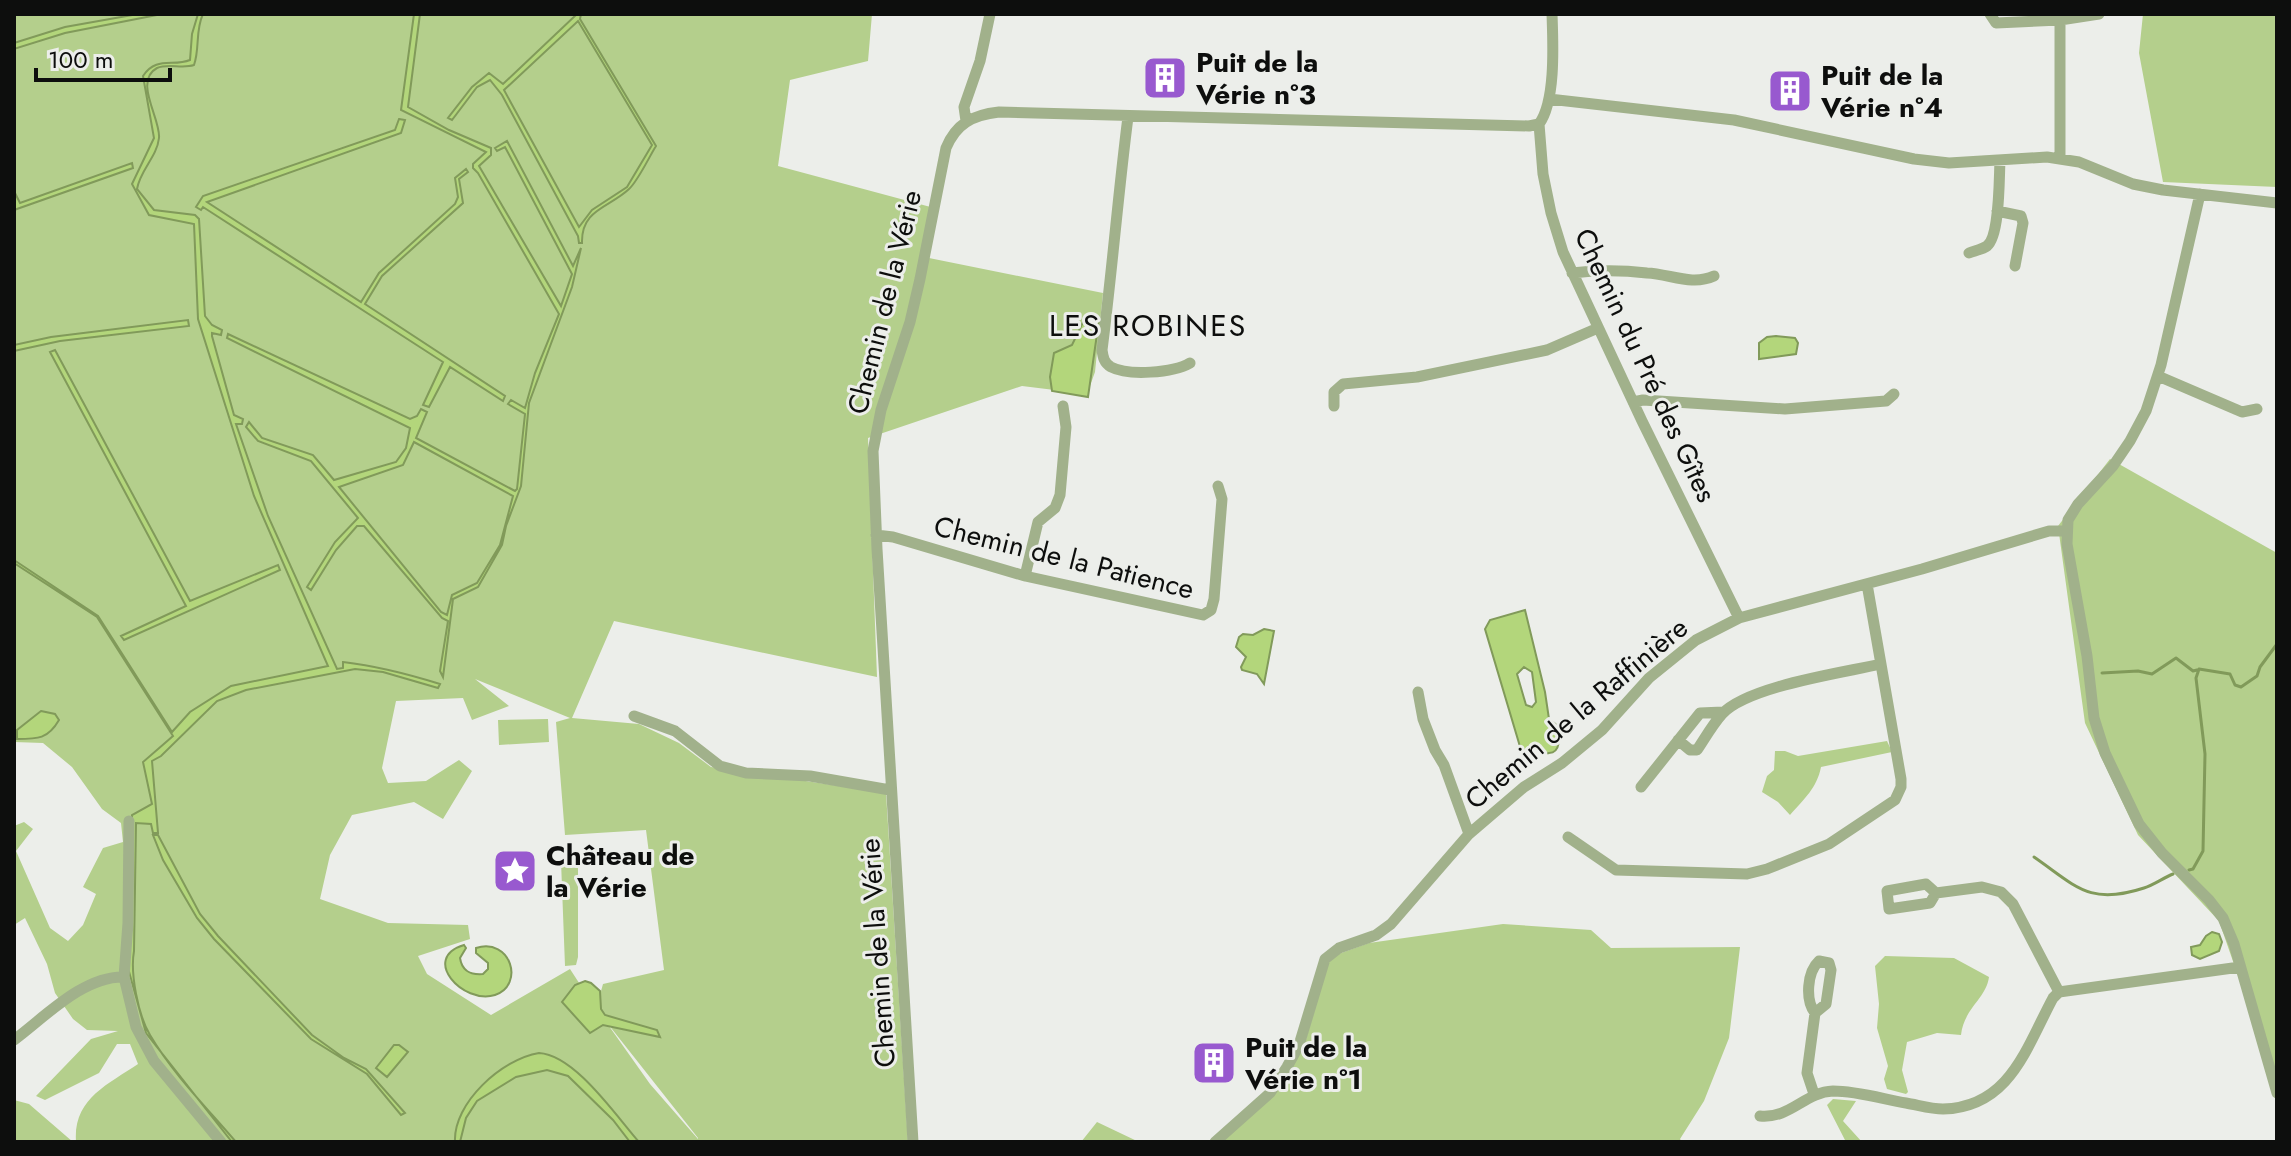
<svg xmlns="http://www.w3.org/2000/svg" width="2291" height="1156" font-family="Jost,sans-serif">
<style>
.green{fill:#b4cf8c;fill-rule:evenodd}
.water{fill:#b3d67b;stroke:#819a5a;stroke-width:2;fill-rule:evenodd}
.lines{fill:none;stroke-linecap:round;stroke-linejoin:round}
.stream{stroke:#819a5a;stroke-width:3}
.minor{stroke:#a1b18b;stroke-width:11}
.labels{text-anchor:middle;stroke-width:6;stroke-linejoin:round;paint-order:stroke}
.poi-label{font-size:28px;font-weight:bold;fill:#0d0e0d;stroke:#eceeea;text-anchor:start}
.street-label{font-size:28px;fill:#0d0e0d;stroke:#eceeea}
.neighbourhood-label{font-size:30px;letter-spacing:2px;fill:#0d0e0d;stroke:#eceeea}
</style>
<rect width="100%" height="100%" fill="#eceeea"/>
<path class="green" d="M14,14H872L868,61L790,80L778,166L938,209L929,258L1103,293L1095,372L1087,394L1022,386L868,438L877,677L614,621L572,718L639,724L679,743L711,767L886,793L908,1142H76C73,1099 107,1085 138,1064L130,1044H117L99,1073L45,1100L36,1096L91,1039L118,1031L87,1030L73,1019L55,993L47,964L25,918L14,925V826L24,822L33,829L16,851L50,928L68,941L83,925L96,894L83,887L103,848L123,842L121,823L102,809L72,767L43,743L14,742ZM475,679L570,718L556,722L565,835L646,830L664,970L603,984L596,1009L570,969L491,1015L427,974L418,956L470,939L468,925L388,923L320,899L330,855L352,815L414,802L443,819L472,771L459,760L426,781L388,783L382,768L396,701L463,698L472,720L509,706ZM604,1019L698,1138V1139L650,1084Z
M2143,14H2277V187L2163,182L2139,53Z
M2110,459L2277,553V1088L2219,921L2138,835L2085,723L2058,526Z
M548,719L549,742L499,745L498,720Z
M1887,741L1892,752L1821,767C1817,788 1804,799 1790,815L1778,802L1762,792L1767,776L1774,770L1775,751H1785L1798,756Z
M561,861L578,862V957L576,965L565,966Z
M1503,924L1591,930L1611,948L1740,947L1729,1038L1704,1101L1680,1139L1682,1142H1368V1140L1366,1142H1219L1270,1096L1306,1039L1330,957L1369,943Z
M1885,956L1954,958L1989,977C1986,999 1964,1008 1961,1035L1937,1033L1907,1042L1902,1070L1908,1092L1906,1094L1887,1089L1884,1079L1888,1066L1877,1028L1879,1004L1875,966Z
M1833,1099L1856,1101L1843,1121L1862,1142H1846L1827,1105Z
M14,1100L29,1104L73,1142H14Z
M1097,1122L1139,1142H1081Z"/>
<path class="water" d="M138,14H162L65,33L14,49V43L65,27Z
M198,14H203C195,31 200,48 194,65C182,69 168,63 157,68C133,81 161,119 159,138C157,157 140,170 137,189L154,210L195,215L199,219L205,316L212,325L222,330L221,335L212,333V336L234,415L243,419L242,424H236L268,516L337,669L343,668V662C377,666 408,674 440,684L438,688L383,672L355,669L246,690L217,701L161,756L152,761L158,833H153L151,824L136,823L134,951C130,973 138,1015 150,1035C173,1074 207,1108 236,1142H232L146,1033L128,968L132,815L152,804L143,762L173,736L97,617L14,563V560L98,616L172,732L190,712L231,686L328,666L254,496L198,319L194,224L149,215L132,184L154,138L143,76C156,56 173,67 190,60L192,34Z
M414,14H420L408,107L449,130L491,148V155L479,166L561,306L572,274L505,147L497,151L495,148L507,141L573,266L581,248L572,287L529,403L521,486L506,526L502,545L478,587L453,599L443,677L440,671L448,621L442,618L364,526H357L336,550L311,590L307,587L335,542L358,518L311,461L258,441L246,427L249,422L262,438L313,455L334,480L396,462L406,448L410,428L227,338L228,334L410,419L417,416L421,409L427,412L416,438L515,491L517,489L525,414L508,404L511,400L525,408L535,373L559,314L478,173L473,168V164L486,152L401,110ZM414,442L513,496L500,545L477,583L452,595L447,615L441,612L339,487L403,465Z
M577,14H581L580,19L656,146C649,157 638,181 629,189C609,208 581,209 582,243H579L578,236L502,95L490,80L477,87L452,120L448,118L472,87L489,73L503,84ZM578,21L652,145L627,187L592,210L579,227L504,90Z
M399,119L405,120L401,133L207,202L361,302L379,273L455,204L458,197L455,178L466,169L468,172L459,179L463,203L382,276L365,304L505,396L503,401L450,367L429,407L423,405L443,362L203,207L201,210L196,207L203,196L395,130Z
M132,163L133,168L14,210V191L20,203Z
M1085,318L1099,320L1088,397L1052,391L1050,377L1054,353L1072,345Z
M188,320L189,326L60,341L14,351V345L51,337Z
M1776,336L1795,338L1798,343L1796,354L1759,359V343L1767,337Z
M55,350L190,601L278,565L280,570L124,640L121,636L186,606L50,352Z
M1525,610L1545,692L1549,719L1558,726C1559,734 1562,753 1549,753C1545,754 1541,751 1537,751L1533,757L1524,760L1485,629L1490,620ZM1524,667L1532,672L1536,702L1532,707L1526,705L1517,674Z
M1264,629L1274,631L1264,684L1257,674L1242,670L1241,667L1246,657L1236,647L1239,637L1243,634L1253,635Z
M41,711L55,714L59,720C48,739 38,739 17,739V730Z
M153,835H158L200,914L218,936L312,1035L344,1058L366,1069L405,1113L401,1115L367,1074L311,1039L214,939L197,918L163,860Z
M2212,932L2219,934L2222,942L2219,951L2200,959L2192,955L2191,947L2200,945L2206,936Z
M464,945L466,948L460,958C462,971 470,975 483,974L488,969V963L476,953V948C511,937 525,985 495,995C463,1005 420,958 464,945Z
M585,981L591,983L600,991L601,1009L605,1015L657,1030L660,1037L603,1025L590,1033L562,1002L575,985Z
M394,1045H399L408,1052L387,1077L376,1068Z
M539,1053C575,1055 616,1116 639,1142H630L613,1120L568,1076L547,1070L516,1077L477,1101L466,1118L460,1142H455C453,1103 502,1059 539,1053Z"/>
<g class="lines">
<path class="stream" d="M2102,673L2138,671L2152,674L2176,658L2193,671L2197,670
M2034,857C2076,886 2089,906 2144,888C2154,885 2163,878 2173,874
M2189,870L2193,869L2203,851L2205,754L2196,678L2199,669L2230,674L2235,685L2241,687L2257,676L2260,667L2277,644"/>
<path class="minor" d="M1990,14L1996,23L2060,20L2099,14
M2060,20V159
M1549,99L1734,120L1914,159L1949,163L2047,157L2079,162L2133,184L2163,190L2277,203
M1128,117C1118,195 1112,272 1102,350C1103,357 1104,363 1111,367C1128,376 1173,373 1190,363
M966,121L964,107L980,61L990,14
M1539,124L1543,174L1551,213L1563,252L1642,421L1739,618
M2200,194L2161,365L2146,411L2130,441L2113,466L2078,504L2068,520L2067,544L2087,656L2094,718L2105,753L2139,824L2162,853L2209,900L2223,918L2234,944L2277,1093
M1997,211L2021,216L2023,223L2015,266
M1969,253C1974,251 1983,249 1987,246C2000,236 1999,177 2000,161
M1572,273C1597,270 1621,270 1647,273C1670,274 1692,286 1714,276
M2158,376L2242,412L2257,409
M1633,402L1643,400L1785,409L1886,401L1894,394
M1334,406V392L1343,384L1417,377L1547,350L1598,328
M876,535L893,537L1025,576L1203,615L1211,610L1214,599L1222,499L1218,486
M1025,576L1038,522L1055,508L1060,495L1066,427L1063,406
M1418,692L1423,719L1435,750L1444,765L1469,834
M634,716L675,731L720,766L746,773L810,776L890,790
M1678,740L1690,750H1697C1705,738 1713,724 1722,714C1748,686 1842,673 1881,664
M1641,787L1700,713L1723,712
M129,821L128,923L124,977L136,1027L154,1061L221,1142
M1568,837L1616,870L1747,874L1767,869L1829,844L1895,800L1901,787V779L1867,584
M1936,893L1930,903L1889,909L1887,891L1926,884L1936,893L1982,887L2001,892L2013,904L2059,992
M14,1040C45,1017 83,976 124,977
M1814,1094L1807,1073L1815,1013L1826,1004L1831,970L1829,963L1819,961C1807,972 1805,1000 1815,1013
M1760,1116C1790,1119 1805,1092 1833,1091C1857,1091 1883,1099 1906,1103C1918,1105 1931,1109 1943,1109C2010,1107 2026,1048 2053,998L2059,992L2240,967
M913,1142L877,549L873,451L881,410L910,322L920,279L946,148C956,124 972,115 999,112L1529,126L1539,124C1556,101 1553,43 1552,14
M1215,1142L1270,1093L1287,1067L1299,1045L1325,959L1339,948L1376,935L1391,924L1469,834L1524,787L1562,763L1602,730L1649,678L1696,640L1739,618L1922,569L2049,531H2067"/>
</g>
<defs>
<g id="building-square" transform="scale(2.3)"><rect x="-9" y="-9" width="18" height="18" rx="4" fill="#9859cf" stroke="#eceeea"/><path d="M-4-6H4V6H1V3H-1V6H-4ZM-2.5-4.3h1.7v1.8h-1.7ZM.8-4.3h1.7v1.8H.8ZM-2.5-1h1.7V.8h-1.7ZM.8-1h1.7V.8H.8Z" fill="#fff"/></g>
<g id="sight-square" transform="scale(2.3)"><rect x="-9" y="-9" width="18" height="18" rx="4" fill="#9859cf" stroke="#eceeea"/><path d="M0-6L1.8-2.2L6-1.7L2.9 1.2L3.7 5.4L0 3.3L-3.7 5.4L-2.9 1.2L-6-1.7L-1.8-2.2Z" fill="#fff"/></g>
</defs>
<g fill-rule="evenodd">
<use href="#building-square" x="1165" y="78"/>
<use href="#building-square" x="1790" y="91"/>
<use href="#sight-square" x="515" y="871"/>
<use href="#building-square" x="1214" y="1063"/>
</g>
<g class="labels">
<g class="poi-label">
<text x="1196" y="72">Puit de la<tspan x="1196" dy="32">Vérie n°3</tspan></text>
<text x="1821" y="85">Puit de la<tspan x="1821" dy="32">Vérie n°4</tspan></text>
<text x="546" y="865">Château de<tspan x="546" dy="32">la Vérie</tspan></text>
<text x="1245" y="1057">Puit de la<tspan x="1245" dy="32">Vérie n°1</tspan></text>
</g>
<g class="street-label">
<text transform="translate(884 302) rotate(-76)" y="10">Chemin de la Vérie</text>
<text transform="translate(1646 365) rotate(65)" y="10">Chemin du Pré des Gîtes</text>
<text transform="translate(1064 557) rotate(14)" y="10">Chemin de la Patience</text>
<text transform="translate(1576 713) rotate(-40)" y="10">Chemin de la Raffinière</text>
<text transform="translate(877 953) rotate(-94)" y="10">Chemin de la Vérie</text>
</g>
<g class="neighbourhood-label">
<text x="1148" y="336">LES ROBINES</text>
</g>
</g>
<rect width="2291" height="1156" fill="none" stroke="#0d0e0d" stroke-width="32"/>
<path d="M36 68v12h134v-12" fill="none" stroke="#0d0e0d" stroke-width="4"/>
<text x="48" y="68" font-size="24" fill="#0d0e0d" stroke="#eceeea" stroke-width="6" paint-order="stroke">100 m</text>
</svg>
